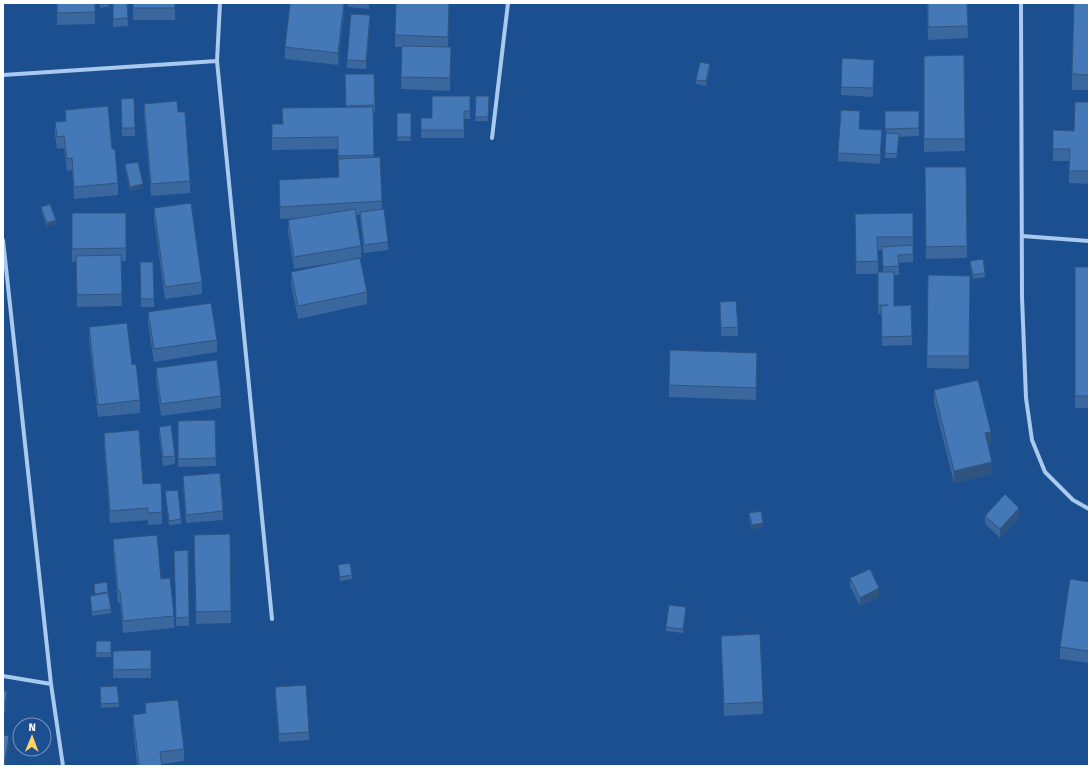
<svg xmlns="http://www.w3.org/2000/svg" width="1092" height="769" font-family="'Fira Sans',sans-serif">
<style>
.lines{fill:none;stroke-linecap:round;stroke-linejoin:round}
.street{stroke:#a9c9ee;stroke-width:4}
.wall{fill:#3a679d;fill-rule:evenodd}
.shaded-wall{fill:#305480}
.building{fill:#4478b7;stroke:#305480}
</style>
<rect width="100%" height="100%" fill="#1b4f8f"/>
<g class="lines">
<path class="street" d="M220,3L217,61L272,619
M1021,3L1022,297L1026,398L1032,440L1045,472L1073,500L1089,509
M3,75L217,61
M492,138L508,3
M1022,236L1089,241
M3,240L51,684L63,766
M3,676L51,684"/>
</g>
<path class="wall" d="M57,3H95V24L57,25Z
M99,3H109V7L100,8Z
M113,3H127L128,26L113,27Z
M133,3H175V20H133Z
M348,3H369V9L348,7Z
M449,3L448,47L451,60L450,91L401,89L402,47H395V35Z
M906,3H921V4Z
M927,3H967L968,38L928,40Z
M1089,3V90H1072V74Z
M344,16L338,65L285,59V47Z
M370,23L366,69L347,68V60Z
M964,55L965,151L924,152V56Z
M874,68L873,97L841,95V87Z
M710,69L706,86L696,84V80Z
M345,74L375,105V113H373L374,157L382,201V209L388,242V250L364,253L360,220V215H356L361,246V258H360L367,292V304L298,319L291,284V272L359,259L294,269L288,232V220L302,218L280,219L279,180L339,177L338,149L272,150V124H282L346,107Z
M470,96V119H464V138H421V118H432Z
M476,96H489L488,121H475Z
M1089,102V184L1069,183V161H1053V149L1074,131Z
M144,104L178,112L190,181V193L151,196L144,116Z
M121,107L135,128V136H122Z
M65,110L112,149L118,183V195L74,199L72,170L67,171L64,148L57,149L55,135V122L65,121Z
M885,111H919V136L899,137L897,158H885L886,137Z
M397,113H411V141H397Z
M860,119L859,129L882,138L880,164L838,161V153Z
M125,164L143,188L130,191L125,168Z
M925,180L967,246V258L926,259Z
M41,207L56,224L47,227L41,211Z
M154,208L202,282V294L165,299L154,220Z
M72,213H126V261H121L122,306L77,307L76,261L72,262Z
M913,213V262L899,263V275H894V306L912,336V345L882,346L881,314H878V274H856L855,214ZM878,250H882L883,272H878Z
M970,261L985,273V277L973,279L970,265Z
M153,262L154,307H141L140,271Z
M1075,267H1089V408H1075Z
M928,275L970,276L969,369L927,368Z
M720,302L738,327V336H721Z
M148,312L217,340V352L154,362L148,324Z
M89,327L132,365L140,400V413L98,417L89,340Z
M757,365L756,400L669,397V385Z
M156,368L221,396V408L161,416L156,380Z
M934,390L991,444L988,445L992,474L954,483L934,403Z
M215,420L216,466L178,467V421Z
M159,427L175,456V464L163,466L159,435Z
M104,433L143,484L162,512V524L148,525V520L110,523L104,445Z
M183,476L223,511V520L186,523L183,484Z
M165,491L181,519V524L169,525Z
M749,513L763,527L752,529L749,518Z
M985,516L1019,517L1000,538L985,524Z
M194,535L231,611V623L196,624Z
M113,539L161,579L174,616V628L123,633L120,603H118L113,551Z
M188,550L189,626H176L174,559Z
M338,565L352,575V579L340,581Z
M850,578L879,597L860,606L850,586Z
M107,582L111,609V613L92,616L90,596L95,595L94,584Z
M1089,582V663L1060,659V647Z
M686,611L683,633L666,631V627Z
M721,636L763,702V714L724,716L721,648Z
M96,641H111V657H96Z
M151,650V678H113V651Z
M100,687L119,703V707L101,708Z
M275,687L309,732V740L279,742L275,695Z
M3,691L7,699L5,713L3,712Z
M145,703L184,749V761L162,764V766H137L133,727V715L145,714Z"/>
<path class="shaded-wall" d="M344,4V16L338,65V53Z
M370,15V23L366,69V61Z
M451,47V60L450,91V78Z
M710,64V69L706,86V81Z
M882,130V138L880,164V155Z
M143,184V188L130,191V187Z
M56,220V224L47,227V223Z
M757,353V365L756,400V388Z
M991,432V444L985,445V433Z
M992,462V474L954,483V471Z
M1019,508V517L1000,538V529Z
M763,523V527L752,529V525Z
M879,588V597L860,606V598Z
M686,607V611L683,633V629Z
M7,691V699L5,713V704Z
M9,736V748L6,766H4Z"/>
<path class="building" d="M57,3H95V12L57,13Z
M100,3H109L100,4Z
M113,3H127L128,18L113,19Z
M133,3H175V8H133Z
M290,3H337L344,4L338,53L285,47Z
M396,3H449L448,37L395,35Z
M928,3H967L968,26L928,27Z
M1074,3H1089V75L1072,74Z
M351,14L370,15L366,61L347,60Z
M402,46L451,47L450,78L401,77Z
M964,55L965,139H924V56Z
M842,58L874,60L873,88L841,87Z
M700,62L710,64L706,81L696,80Z
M345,74H374L375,105L346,106Z
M432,96H470V111H464V130H421V118H432Z
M476,96H489L488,117H475Z
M134,98L135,128H122L121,99Z
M177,101L178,112H185L190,181L151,184L144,104Z
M1075,102H1089V171H1069L1070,149H1053V130L1074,131Z
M108,106L112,149H115L118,183L74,187L72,158L67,159L64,136L57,137L55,122L66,121L65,110Z
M373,107L374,155L338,156V137L272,138V124H283L282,108Z
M841,110L860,111L859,129L882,130L880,155L838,153Z
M885,111H919V128L885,129Z
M397,113H411V137H397Z
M886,133L899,134L897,154L885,153Z
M380,157L382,201L280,207L279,180L339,177L338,159Z
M138,162L143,184L130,187L125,164Z
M925,167H966L967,246L926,247Z
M191,203L202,282L165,287L154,208Z
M50,204L56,220L47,223L41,207Z
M355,209L361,246L294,257L288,220Z
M384,209L388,242L364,245L360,212Z
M72,213H126V248L72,249Z
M913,213V237H877L878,261L856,262L855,214Z
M913,245V254L898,255L899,266L883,267L882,247Z
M121,255L122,294L77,295L76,256Z
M360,258L367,292L298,306L291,272Z
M983,259L985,273L973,275L970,261Z
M140,262H153L154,299H141Z
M1075,267H1089V396H1075Z
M878,272H894V306L911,305L912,336L882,337L881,306L888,305H878Z
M928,275L970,276L969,356H927Z
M736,301L738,327L721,328L720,302Z
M211,303L217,340L154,349L148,312Z
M127,323L132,365L136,364L140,400L98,405L89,327Z
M670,350L757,353L756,388L669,385Z
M217,360L221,396L161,404L156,368Z
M978,380L991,432L985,433L992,462L954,471L934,390Z
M215,420L216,458L178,459V421Z
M171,425L175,456L163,457L159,427Z
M139,430L143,484L161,483L162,512L148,513V508L110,511L104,433Z
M220,473L223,511L186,515L183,476Z
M178,490L181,519L169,521L165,491Z
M1005,494L1019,508L1000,529L985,516Z
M761,511L763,523L752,525L749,513Z
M230,534L231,611L196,612L194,535Z
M157,535L161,579L170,578L174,616L123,621L120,591H118L113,539Z
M188,550L189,617L176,618L174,551Z
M350,563L352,575L340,577L338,565Z
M870,569L879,588L860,598L850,578Z
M1070,579L1089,582V651L1060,647Z
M107,582L108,592L95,594L94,584Z
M108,593L111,609L92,612L90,596Z
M669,605L686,607L683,629L666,627Z
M760,634L763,702L724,704L721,636Z
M96,641H111V653H96Z
M151,650V669L113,670V651Z
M306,685L309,732L279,734L275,687Z
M117,686L119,703L101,704L100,687Z
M3,691H7L5,704H3Z
M178,700L184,749L160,752L162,766H139L133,715L146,713L145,703Z
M3,735L9,736L4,766H3Z"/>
<rect width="1092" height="769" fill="none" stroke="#ffffff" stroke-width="8"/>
<g transform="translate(32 737) rotate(1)"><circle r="19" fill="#1b4f8f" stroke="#7695bc"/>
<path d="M0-3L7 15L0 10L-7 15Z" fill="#ffd166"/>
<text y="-6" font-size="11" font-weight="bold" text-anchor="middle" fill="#ffffff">N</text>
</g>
</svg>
